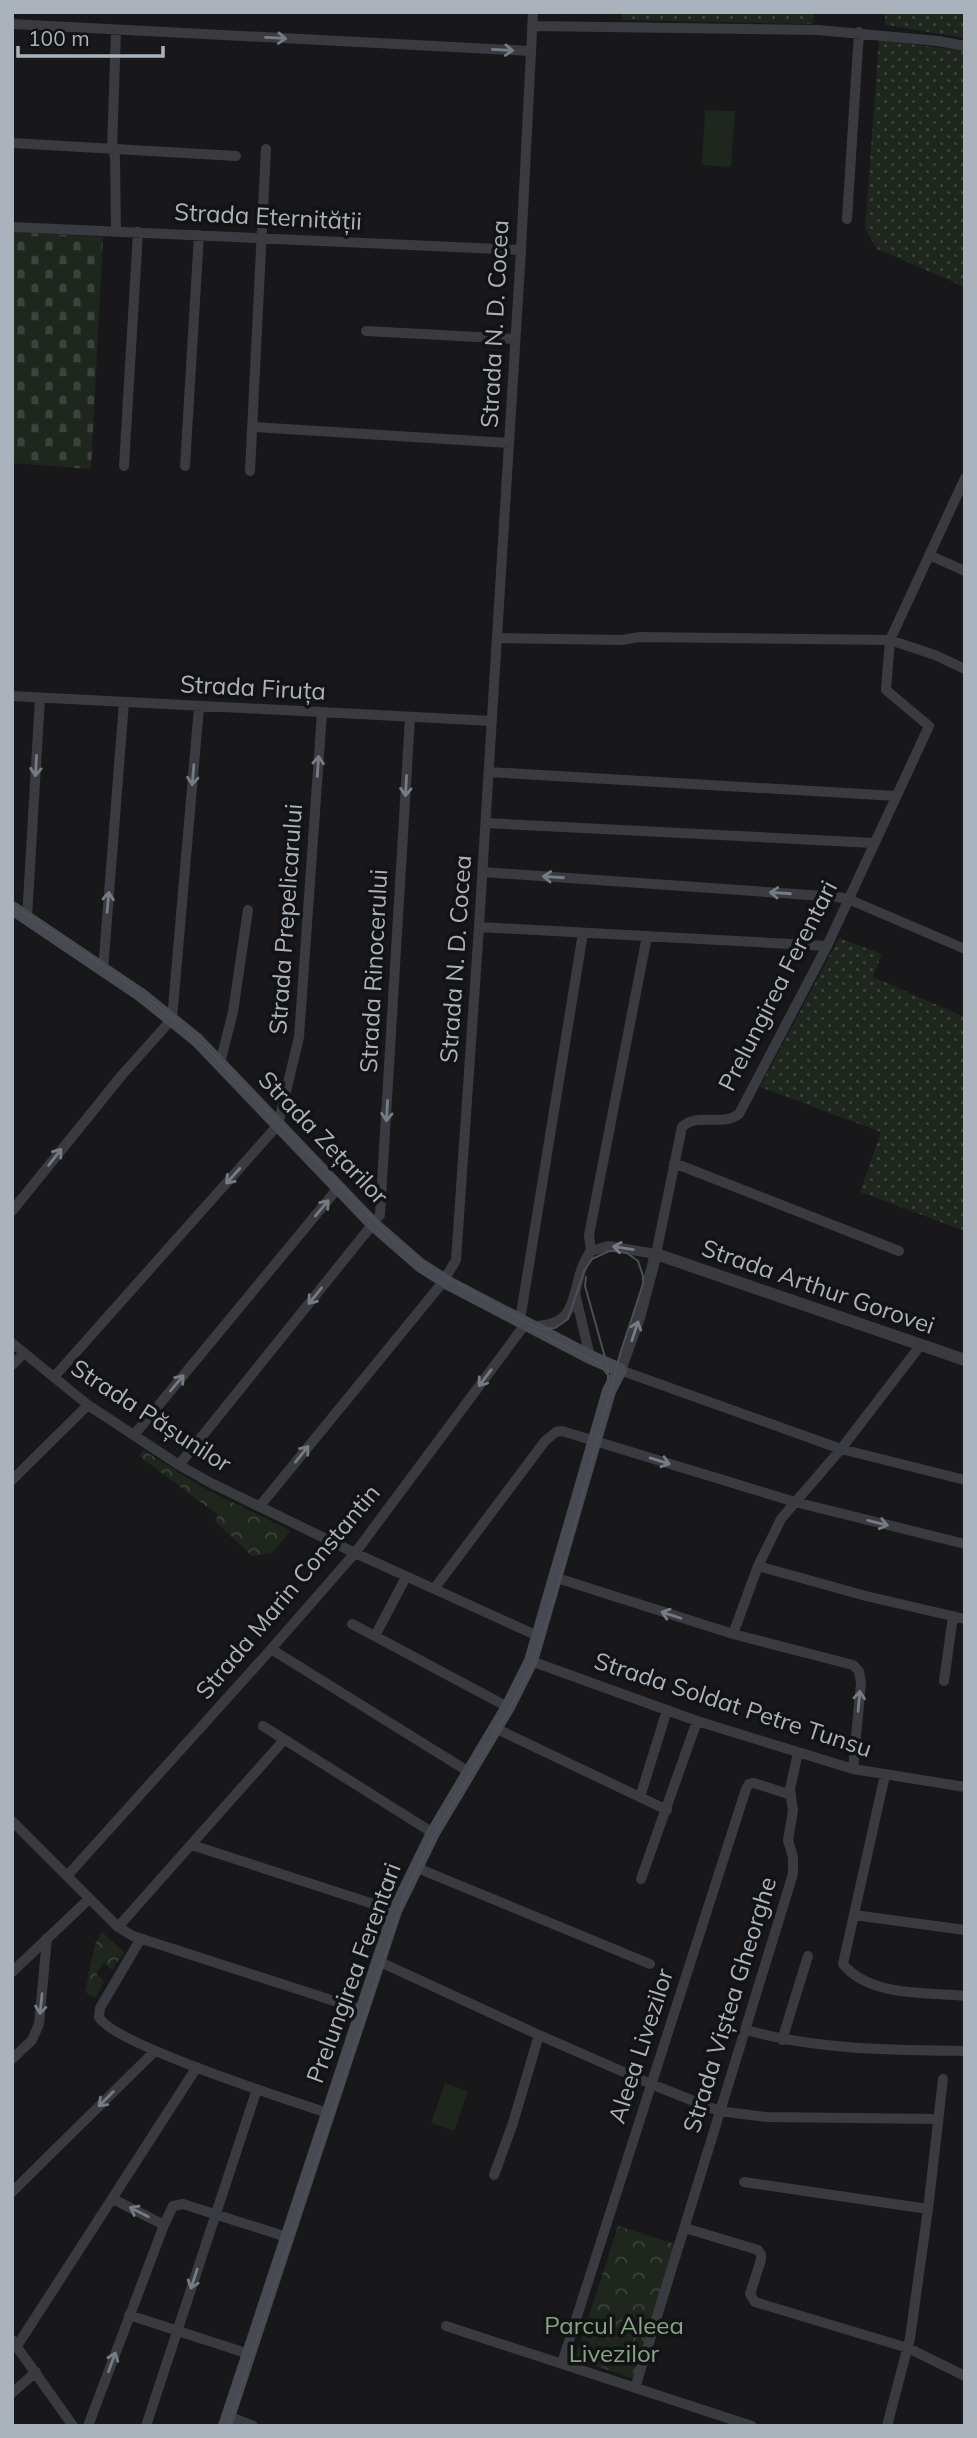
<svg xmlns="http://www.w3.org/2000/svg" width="977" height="2438" font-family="Mulish,sans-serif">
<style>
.grass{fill:url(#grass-dots)}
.forest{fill:url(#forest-crowns)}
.cemetery{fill:url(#cemetery-stones)}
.pitch{fill:#1e261e}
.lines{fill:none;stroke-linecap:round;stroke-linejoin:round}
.minor{stroke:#393b40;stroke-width:10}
.tertiary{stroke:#393b40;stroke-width:12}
.secondary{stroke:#474a50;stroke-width:14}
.tram{stroke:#4c4f55;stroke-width:2}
.oneway{stroke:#777c84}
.labels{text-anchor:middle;stroke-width:7;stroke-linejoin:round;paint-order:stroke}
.street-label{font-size:24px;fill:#aab2bb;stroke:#131315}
.park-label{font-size:24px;fill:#84a680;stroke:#131315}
</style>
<defs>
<pattern id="grass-dots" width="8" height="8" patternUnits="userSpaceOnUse" patternTransform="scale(1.75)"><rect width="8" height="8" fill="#1e261e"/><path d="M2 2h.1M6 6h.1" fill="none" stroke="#3c433d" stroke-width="1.8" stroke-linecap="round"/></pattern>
<pattern id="forest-crowns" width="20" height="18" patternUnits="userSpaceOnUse" patternTransform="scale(1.75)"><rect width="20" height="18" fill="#1e261e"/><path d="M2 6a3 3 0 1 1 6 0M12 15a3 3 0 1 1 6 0" fill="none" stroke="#3c433d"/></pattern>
<pattern id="cemetery-stones" width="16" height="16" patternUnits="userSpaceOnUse" patternTransform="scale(1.75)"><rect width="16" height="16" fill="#1e261e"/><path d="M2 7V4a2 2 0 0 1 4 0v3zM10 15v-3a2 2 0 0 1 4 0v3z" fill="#3c433d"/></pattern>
</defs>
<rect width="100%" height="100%" fill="#18181a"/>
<path class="grass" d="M622,12H814L813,24L622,20Z
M885,12H965V38L885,25Z
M879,40L965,51V287L877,249L865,229Z
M839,938L882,954L873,977L965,1017V1231L860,1192L881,1132L760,1087Z"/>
<path class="forest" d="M143,1450L202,1487L291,1531L272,1553L252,1556L215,1521L218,1515L139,1456Z
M102,1932L124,1952L112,1970L104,1963L96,1973L104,1982L95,1998L85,1992L95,1944Z
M618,2226L675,2244L635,2379L575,2359Z"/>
<path class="cemetery" d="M12,232L103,237L91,469L12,463Z"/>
<path class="pitch" d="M705,110L735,111L731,167L702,165Z
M445,2083L468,2091L454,2131L431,2123Z
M598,2335L637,2348L629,2373L590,2360Z"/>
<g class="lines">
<path class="minor" d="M12,24L530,51
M532,26L818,30L938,41L965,46
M116,30L112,149L115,157L116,231
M12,143L236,156
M847,219L859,32
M12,227L521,250
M366,331L515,339
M253,427L509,443
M124,466L138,232
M185,466L199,235
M250,471L266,149
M929,555L965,571
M497,638L622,640L640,637L890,640L935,655L965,669
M12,696L492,721
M489,772L896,796
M486,823L873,843
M483,872L838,897L848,899L965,949
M27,918L40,698
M479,927L827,946
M103,970L124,702
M220,1063L233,1012L248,910
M674,1163L899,1251
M12,1211L122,1075L172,1019L199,707
M591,1251L608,1246L656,1254L682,1127C697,1112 722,1127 739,1114L827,946L929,726L886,690L890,640L965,478
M591,1251L589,1235L647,936
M575,1293L590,1357
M520,1320L583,933
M534,1326C586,1325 567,1283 591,1251
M12,1343L88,1405L179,1465L211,1483L355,1553L540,1637
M12,1365L24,1353
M620,1370L841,1449L965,1480
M54,1377L278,1125L299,1037L322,713
M134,1435L338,1188
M179,1465L380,1215L410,718
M12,1480L88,1405
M259,1507L443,1282L456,1260L479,927L521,250L533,12
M758,1566L866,1596L965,1619
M557,1578L733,1634L853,1665L859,1671L861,1683L853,1769
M434,1589L545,1441L556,1432L562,1431L795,1502L965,1544
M352,1624L508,1707
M733,1634L758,1566L781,1519L841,1449L920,1346
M375,1636L406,1577
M271,1649L469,1772
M531,1661L697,1721L853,1769L965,1787
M944,1681L953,1616
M263,1726L433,1833
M495,1728L667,1810
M885,1775L843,1964C870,1997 925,1992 965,1996
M640,1797L667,1710
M12,1821L118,1927L133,1936L362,2010
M192,1845L395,1911
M415,1867L650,1964
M67,1876L265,1656L355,1553L526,1323
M641,1879L697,1721
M854,1915L965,1930
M118,1927L284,1740
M140,1940L100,2008L99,2017C113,2044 291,2101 328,2113
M378,1961L539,2035L651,2084L719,2111L766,2117L938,2119
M12,1972L89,1899
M746,2030C818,2050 890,2050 965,2051
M782,2040L808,1956
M12,2059L32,2040L39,2024L47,1938
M494,2175L512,2126L539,2035
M744,2182L928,2209
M12,2192L155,2051
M113,2199L164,2225
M685,2228L758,2250L761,2255V2260L750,2294L755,2302L908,2348L965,2376
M129,2315L249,2354
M446,2326L752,2426
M12,2340L73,2426
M17,2346L197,2067
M562,2363L746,1789L749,1784L754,1783L791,1795
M635,2388L793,1874V1857L788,1840L793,1811L790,1789L798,1753
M12,2393L36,2372
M228,2416L253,2426
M88,2426L164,2225L173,2206L183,2204L287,2237
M146,2426L257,2089
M887,2426L910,2338L928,2209L943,2079"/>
<path class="tertiary" d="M620,1370L639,1318L656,1254L965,1360"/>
<path class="secondary" d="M12,908L141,995L197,1040L373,1224L420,1265L450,1284L590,1357L620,1370L609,1391L531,1661L508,1707L433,1833L395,1911L225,2426"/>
<path class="tram" d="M12,905C79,950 150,993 209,1049L391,1237L430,1268L540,1329L555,1328L568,1319L584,1271L592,1259L609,1251H618L627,1253L638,1261L643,1276V1284L621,1351L560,1579L534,1662L511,1707L435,1834L405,1894L228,2426
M586,1277L585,1286L608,1368V1382
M533,1330L599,1363L607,1374"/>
</g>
<defs><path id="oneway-shaft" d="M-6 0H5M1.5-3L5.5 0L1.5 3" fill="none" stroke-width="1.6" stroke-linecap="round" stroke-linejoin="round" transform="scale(1.75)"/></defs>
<g class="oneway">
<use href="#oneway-shaft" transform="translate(276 38) rotate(3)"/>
<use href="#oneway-shaft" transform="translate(503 50) rotate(3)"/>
<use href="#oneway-shaft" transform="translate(36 766) rotate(93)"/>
<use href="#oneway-shaft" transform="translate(318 766) rotate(-86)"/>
<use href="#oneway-shaft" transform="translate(193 775) rotate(95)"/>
<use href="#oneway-shaft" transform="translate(406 786) rotate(93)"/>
<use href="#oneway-shaft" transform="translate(553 877) rotate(-176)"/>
<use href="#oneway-shaft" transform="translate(780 893) rotate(-176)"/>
<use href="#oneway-shaft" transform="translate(108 902) rotate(-85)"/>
<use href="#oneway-shaft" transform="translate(387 1111) rotate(93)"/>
<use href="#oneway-shaft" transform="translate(55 1157) rotate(-52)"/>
<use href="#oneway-shaft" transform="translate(233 1176) rotate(132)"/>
<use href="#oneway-shaft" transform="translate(322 1208) rotate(-50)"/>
<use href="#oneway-shaft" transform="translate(623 1248) rotate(-171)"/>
<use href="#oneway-shaft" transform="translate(315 1296) rotate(129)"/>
<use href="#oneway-shaft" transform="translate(635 1331) rotate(-72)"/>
<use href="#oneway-shaft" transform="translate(485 1378) rotate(127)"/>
<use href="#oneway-shaft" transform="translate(177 1383) rotate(-50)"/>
<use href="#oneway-shaft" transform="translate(302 1454) rotate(-51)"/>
<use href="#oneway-shaft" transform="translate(660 1461) rotate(17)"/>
<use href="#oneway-shaft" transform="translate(878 1523) rotate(14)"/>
<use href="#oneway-shaft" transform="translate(671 1615) rotate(-162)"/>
<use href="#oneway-shaft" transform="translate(859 1701) rotate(-85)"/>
<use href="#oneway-shaft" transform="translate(41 2004) rotate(96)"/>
<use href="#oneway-shaft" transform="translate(106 2099) rotate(135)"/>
<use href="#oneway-shaft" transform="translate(139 2212) rotate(-153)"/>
<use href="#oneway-shaft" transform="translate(194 2279) rotate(108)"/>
<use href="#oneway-shaft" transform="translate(112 2362) rotate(-70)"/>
</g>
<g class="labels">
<g class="street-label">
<text transform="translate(268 217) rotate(3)" y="8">Strada Eternității</text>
<text transform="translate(495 324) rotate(-87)" y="8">Strada N. D. Cocea</text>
<text transform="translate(253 688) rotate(3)" y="8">Strada Firuța</text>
<text transform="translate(286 919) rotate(-86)" y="8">Strada Prepelicarului</text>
<text transform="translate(456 959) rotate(-86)" y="8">Strada N. D. Cocea</text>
<text transform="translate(374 971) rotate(-87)" y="8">Strada Rinocerului</text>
<text transform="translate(778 986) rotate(-63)" y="8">Prelungirea Ferentari</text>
<text transform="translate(323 1138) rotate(46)" y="8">Strada Zețarilor</text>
<text transform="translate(818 1287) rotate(19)" y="8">Strada Arthur Gorovei</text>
<text transform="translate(151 1416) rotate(33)" y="8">Strada Pășunilor</text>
<text transform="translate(288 1592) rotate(-50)" y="8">Strada Marin Constantin</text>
<text transform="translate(733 1705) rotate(18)" y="8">Strada Soldat Petre Tunsu</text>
<text transform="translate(354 1973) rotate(-70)" y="8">Prelungirea Ferentari</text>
<text transform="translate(730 2005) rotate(-73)" y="8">Strada Viștea Gheorghe</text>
<text transform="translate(641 2046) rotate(-72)" y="8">Aleea Livezilor</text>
</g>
<g class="park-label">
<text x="614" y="2334">Parcul Aleea<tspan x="614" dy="28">Livezilor</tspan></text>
</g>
</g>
<rect width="977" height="2438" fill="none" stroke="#aab2bb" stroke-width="28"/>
<path d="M18 46v10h145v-10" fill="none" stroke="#aab2bb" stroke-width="3.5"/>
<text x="28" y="46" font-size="21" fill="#aab2bb" stroke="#131315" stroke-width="5" paint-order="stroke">100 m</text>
</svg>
